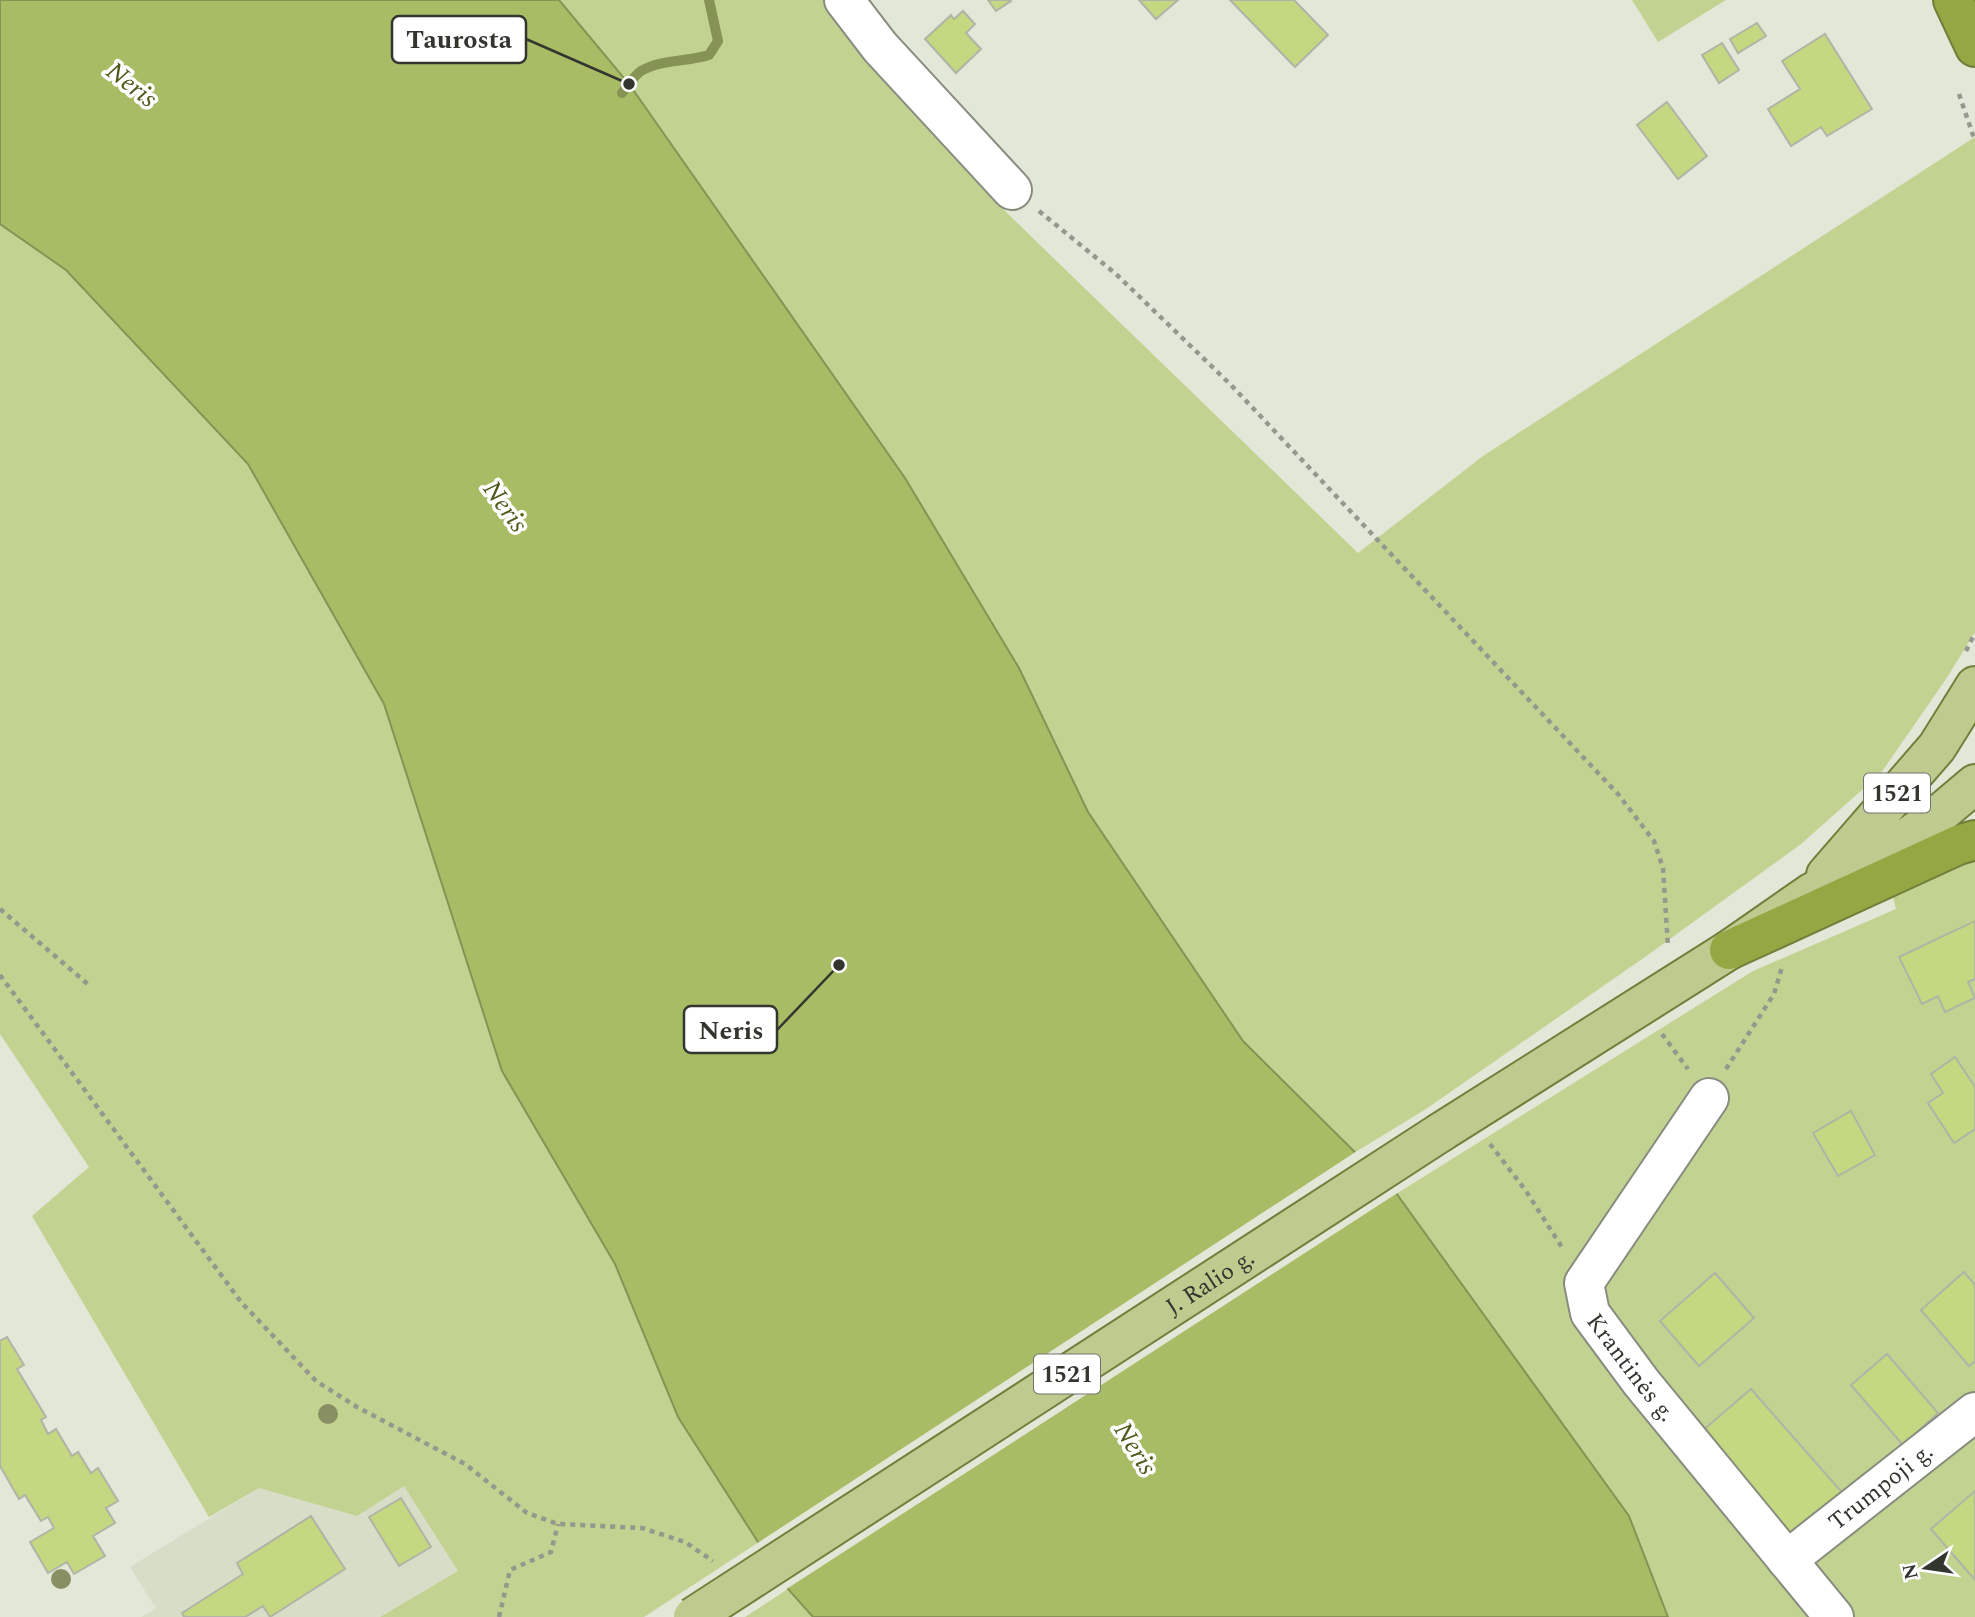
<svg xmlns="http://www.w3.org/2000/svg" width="1975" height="1617" font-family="Spectral,serif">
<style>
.built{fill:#d7ddc7}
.green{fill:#c2d291}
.water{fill:#a8bc65;stroke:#859455;stroke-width:2}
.pier{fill:#e2e7d8}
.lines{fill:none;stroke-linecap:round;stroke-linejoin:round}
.stream{stroke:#859455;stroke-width:10}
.building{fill:#c3d880;stroke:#b0b4a6;stroke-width:2}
.minor-casing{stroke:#888c7f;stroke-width:42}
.major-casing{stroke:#717f3b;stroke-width:42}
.highway-casing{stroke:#717f3b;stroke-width:42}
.path{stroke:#94988d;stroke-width:4.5;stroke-dasharray:5 5;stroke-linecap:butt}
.minor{stroke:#fff;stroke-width:38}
.major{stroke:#beca8e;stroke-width:38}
.highway{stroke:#93a742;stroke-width:38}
.major-bridge-casing{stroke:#717f3b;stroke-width:42;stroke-linecap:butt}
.major-bridge{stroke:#beca8e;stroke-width:38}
.tree{fill:#878f63}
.labels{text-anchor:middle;stroke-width:7;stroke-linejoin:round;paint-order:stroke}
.shield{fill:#fff;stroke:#70726d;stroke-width:2}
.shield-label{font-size:23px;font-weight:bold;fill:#33352f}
.street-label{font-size:24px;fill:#33352f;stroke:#fff}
.water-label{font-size:26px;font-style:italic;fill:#4e5a1c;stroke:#fff}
.leader{fill:none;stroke:#33352f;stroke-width:2.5}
.callout-dot{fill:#33352f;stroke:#fff;stroke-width:2.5}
.callout{fill:#fff;stroke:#33352f;stroke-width:2.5}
.callout-label{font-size:26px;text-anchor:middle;font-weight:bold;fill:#33352f}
</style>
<rect width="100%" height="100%" fill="#e2e7d8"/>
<path class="built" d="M404,1485L458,1571L380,1617H141L156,1608L130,1567L259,1488L357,1516Z"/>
<path class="green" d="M559,0H827L876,66L1009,215L1358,553L1483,456L1975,137V632L1946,679L1881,773L1801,844L1645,957L1426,1109L1354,1153L1243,1041L1088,812L1019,668L905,478L629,84Z
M1632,0H1726L1658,42Z
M0,224L66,270L248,464L384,704L502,1071L615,1264L678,1417L759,1542L644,1617H380L458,1571L404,1486L357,1516L259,1488L209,1517L32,1216L89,1167L0,1034Z
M1975,860V1617H1668L1629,1516L1396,1194L1753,971L1896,909L1891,889L1940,869Z
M788,1589L813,1617H745Z"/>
<path class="water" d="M0,0H559L629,84L905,478L1019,668L1088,812L1243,1041L1396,1193L1629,1516L1668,1617H813L788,1589L678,1417L615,1264L502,1071L384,704L248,464L66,270L0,224Z"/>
<path class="pier" d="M1357,1151L1399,1192L785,1590L756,1544Z"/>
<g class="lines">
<path class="stream" d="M622,93C627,86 634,76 641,71C661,59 688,62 709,55L718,41L709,0"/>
</g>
<path class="building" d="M988,0H1010L1011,1L996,11Z
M1139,0H1178L1156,19Z
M1230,0H1294L1328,35L1295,67Z
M963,11L975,24L966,33L981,49L956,73L925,39L951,15L954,19Z
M1757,23L1766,36L1738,53L1730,39Z
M1825,34L1872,109L1827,136L1821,127L1791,146L1768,109L1800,89L1782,61Z
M1722,43L1739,70L1719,83L1702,55Z
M1667,102L1707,156L1678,179L1637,125Z
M1975,921V979L1968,982L1975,998L1945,1012L1938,996L1922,1004L1899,957Z
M1955,1057L1975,1087V1129L1954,1143L1928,1103L1943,1093L1931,1074Z
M1851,1111L1875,1155L1838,1176L1813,1133Z
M1964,1272L1975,1285V1361L1969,1366L1921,1310Z
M1715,1273L1754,1318L1699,1366L1660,1321Z
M7,1337L24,1365L17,1369L46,1417L41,1420L48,1434L56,1429L72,1456L78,1452L91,1473L98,1468L118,1501L106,1508L115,1523L93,1536L105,1556L74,1574L67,1562L48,1573L30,1542L54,1528L48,1517L41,1521L25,1495L19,1499L0,1466V1341Z
M1887,1354L1938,1413L1903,1445L1851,1385Z
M1751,1389L1846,1497L1789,1547L1694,1438Z
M1975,1491V1580L1931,1529Z
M401,1498L431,1547L399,1566L369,1517Z
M311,1516L345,1569L270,1617L263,1606L245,1617H184L182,1613L243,1574L237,1563Z"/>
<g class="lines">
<g class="minor-casing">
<g id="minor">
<path d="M844,0L880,47L1012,190"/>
<path id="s1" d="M1709,1098L1584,1283L1590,1313L1641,1382L1834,1617"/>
<path id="s2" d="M1787,1560L1975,1412"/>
</g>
</g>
<g class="major-casing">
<path id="major" d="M1826,875L1937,747L1975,686
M1441,1132L1729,950L1811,893L1887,852L1936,817L1975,784"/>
</g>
<g class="highway-casing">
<path id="highway" d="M1953,0L1975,47
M1729,950L1958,845L1975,840"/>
</g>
<path class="path" d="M1959,94L1975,141
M1039,211L1116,274L1231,385L1618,794L1654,841L1663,868L1668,947
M1966,651L1975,633
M0,909L90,986
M0,975L241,1302L316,1381L357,1407L465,1464L527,1513L558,1524L642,1528L685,1542L713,1561
M1662,1034L1688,1069
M1726,1069L1774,994L1782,967
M1490,1144L1526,1191L1563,1249
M499,1617L510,1570L551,1552L558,1524"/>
<use href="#minor" class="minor"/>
<use href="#major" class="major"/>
<use href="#highway" class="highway"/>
<g class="major-bridge-casing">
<g id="major-bridge">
<path id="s3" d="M693,1617L1441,1132"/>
</g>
</g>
<use href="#major-bridge" class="major-bridge"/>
</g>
<g class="tree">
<circle cx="328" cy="1414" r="10"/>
<circle cx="61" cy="1579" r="10"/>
</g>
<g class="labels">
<g class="shield">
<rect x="1864" y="773.5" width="66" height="39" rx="5"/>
<rect x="1034" y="1354.5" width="66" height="39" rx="5"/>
</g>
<g class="shield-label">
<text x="1897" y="801">1521</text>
<text x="1067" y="1382">1521</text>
</g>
<g class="street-label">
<text dy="8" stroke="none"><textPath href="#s3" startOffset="616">J. Ralio g.</textPath></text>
<text dy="8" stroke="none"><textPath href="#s1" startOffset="322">Krantinės g.</textPath></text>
<text dy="8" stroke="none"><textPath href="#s2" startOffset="119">Trumpoji g.</textPath></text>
</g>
<g class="water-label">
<text transform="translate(132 84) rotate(38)" y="9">Neris</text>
<text transform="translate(506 506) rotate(54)" y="9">Neris</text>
<text transform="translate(1136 1448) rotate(58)" y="9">Neris</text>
</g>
</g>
<path class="leader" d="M629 84L526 39M839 965L777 1030"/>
<g class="callout-dot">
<circle cx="629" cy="84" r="7"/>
<circle cx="839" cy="965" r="7"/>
</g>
<g class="callout">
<rect x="392" y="16" width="134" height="47" rx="7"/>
<rect x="684" y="1006" width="93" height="47" rx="7"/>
</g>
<g class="callout-label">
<text x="459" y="48">Taurosta</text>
<text x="731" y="1039">Neris</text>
</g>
<g transform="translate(1926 1568) rotate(257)" stroke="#ffffff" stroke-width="5" paint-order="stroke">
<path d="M0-5L12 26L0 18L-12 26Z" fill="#33352f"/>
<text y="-10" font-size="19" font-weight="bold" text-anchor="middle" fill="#33352f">N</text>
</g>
</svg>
